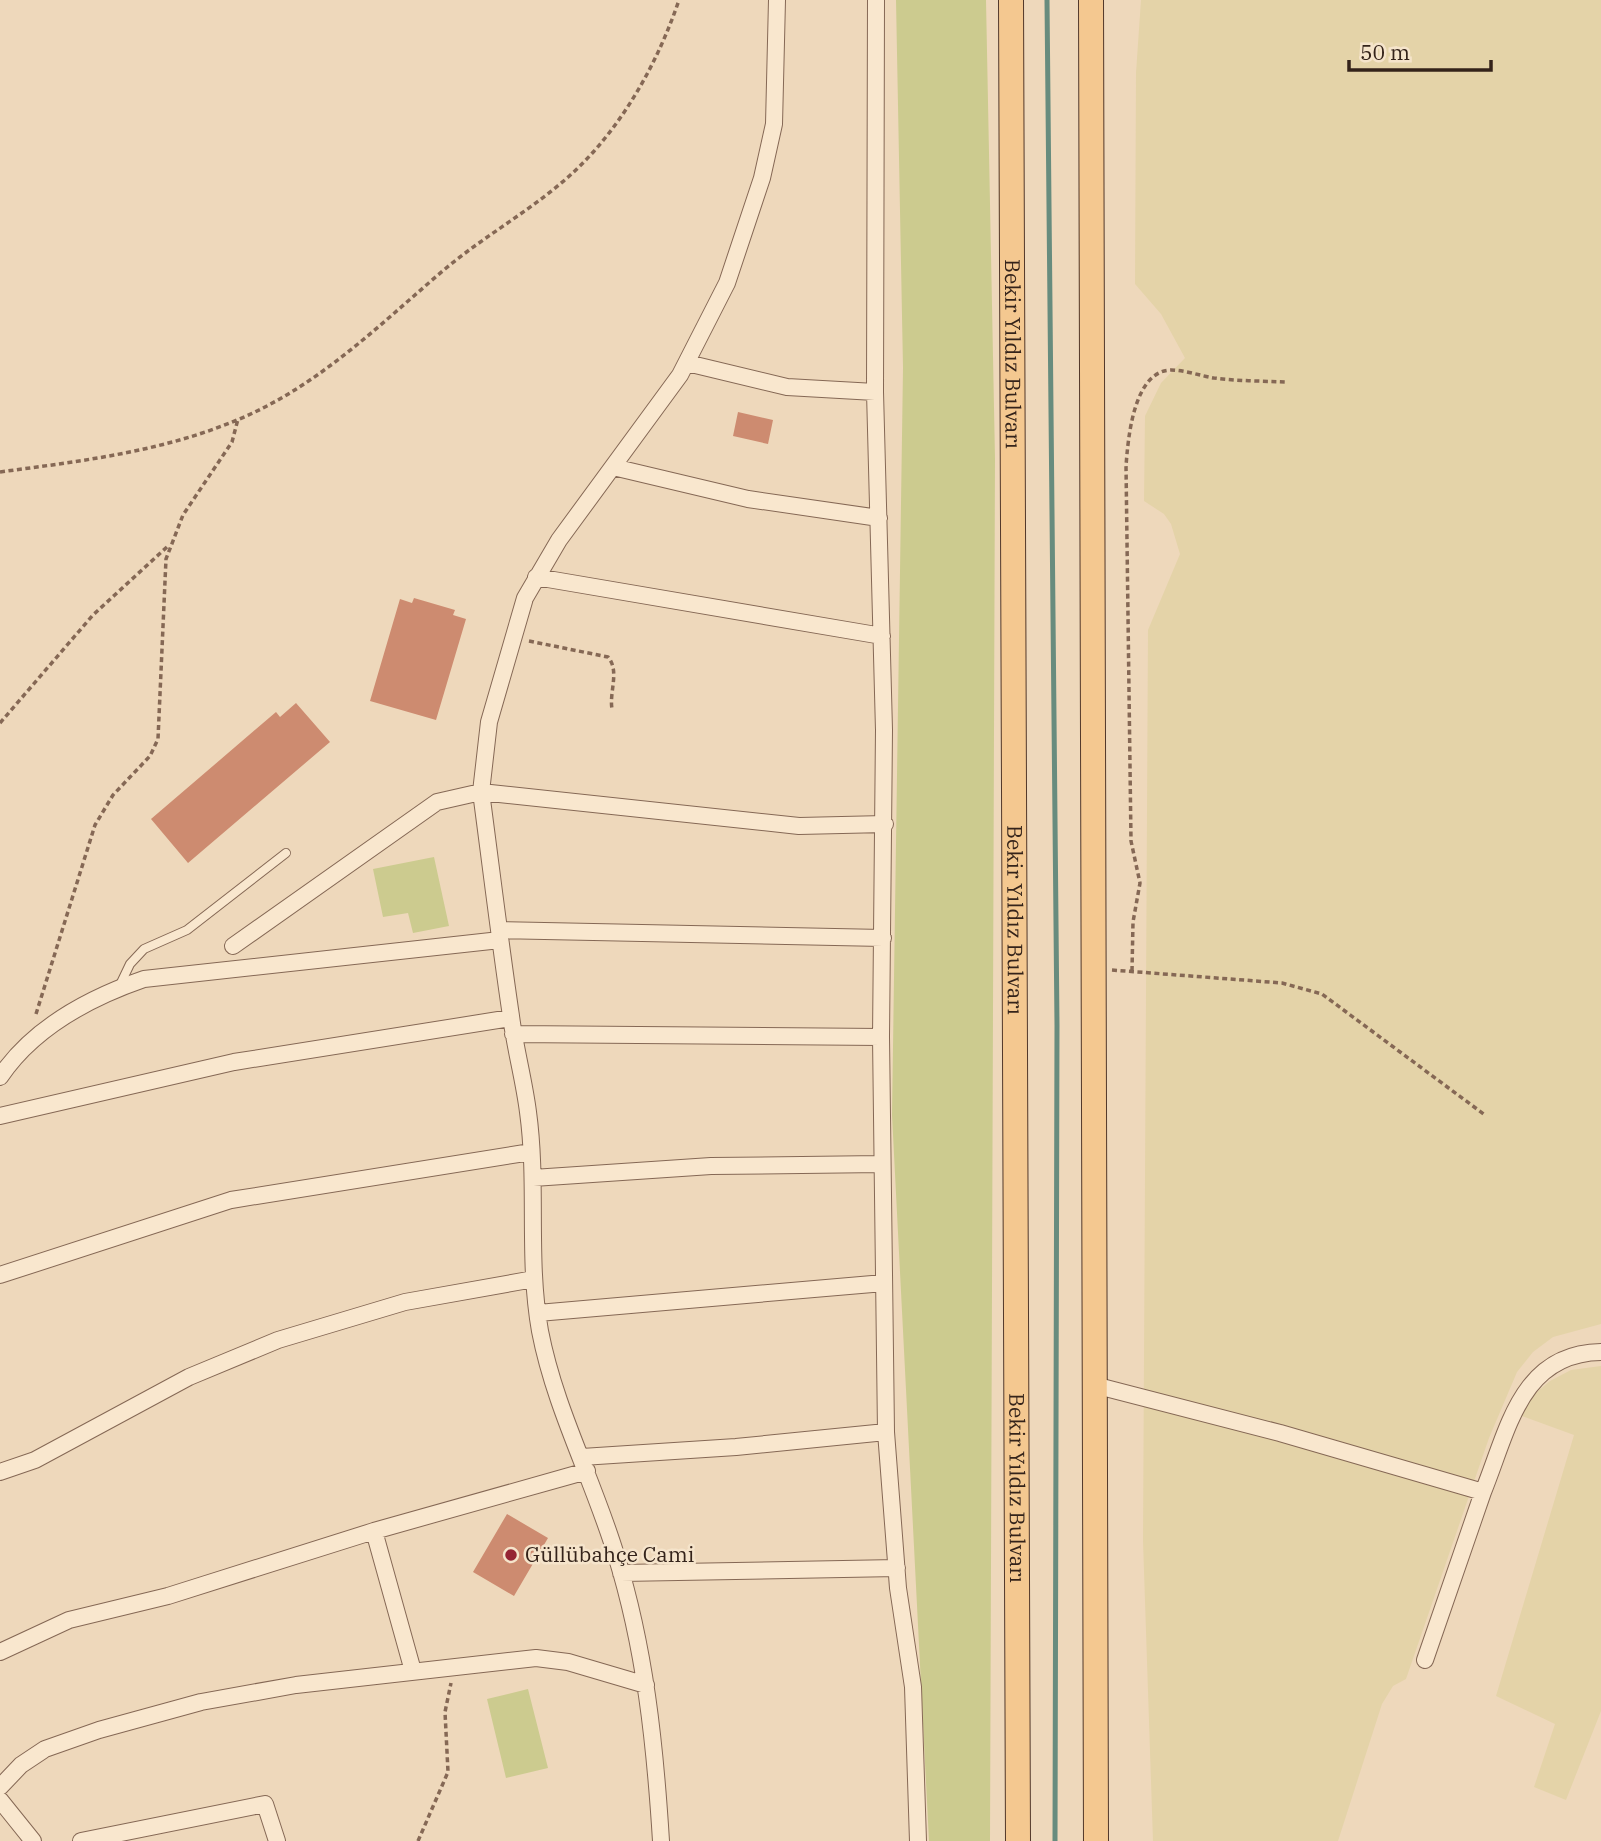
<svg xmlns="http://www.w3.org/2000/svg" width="1601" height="1841" font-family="'IBM Plex Serif',serif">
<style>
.farmland{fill:#e4d3a8}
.green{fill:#cccb8f}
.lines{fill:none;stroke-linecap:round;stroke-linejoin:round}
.stream{stroke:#678c7e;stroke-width:5}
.building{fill:#cd8b70}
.lane-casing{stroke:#856855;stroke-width:10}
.street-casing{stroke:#856855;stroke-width:18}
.primary-casing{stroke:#52382a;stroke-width:26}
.path{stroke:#856855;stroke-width:3.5;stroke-dasharray:5 3.5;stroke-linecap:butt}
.lane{stroke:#f9e7ce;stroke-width:8}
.street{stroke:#f9e7ce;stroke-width:16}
.primary{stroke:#f4c890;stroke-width:24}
.poi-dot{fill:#952433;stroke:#f5e4cb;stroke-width:2.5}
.labels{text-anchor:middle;stroke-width:5;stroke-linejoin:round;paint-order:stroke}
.street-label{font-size:21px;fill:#34231a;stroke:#f5e4cb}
.poi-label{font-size:21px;fill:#34231a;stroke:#f5e4cb;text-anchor:start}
</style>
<rect width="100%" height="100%" fill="#eed8bb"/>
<path class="farmland" d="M1141,0H1601V1324L1553,1337L1533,1352L1517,1372L1489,1438L1406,1679L1393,1686L1382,1704L1338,1841H1153L1143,1541L1148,630L1180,554L1171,524L1164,514L1144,501L1145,416L1161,383L1185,358L1161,314L1135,284L1136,73Z
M1601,1366V1711L1566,1800L1534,1787L1555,1724L1496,1696L1574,1435L1519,1415L1532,1396L1550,1381L1571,1370Z"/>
<path class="green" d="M896,0H986L995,458L990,1841H929L892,1115L903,368Z
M434,857L449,926L413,933L408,913L383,917L373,869Z
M528,1689L548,1768L506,1778L487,1699Z"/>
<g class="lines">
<path class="stream" d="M1047,0L1057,1025L1055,1841"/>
</g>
<path class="building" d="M738,412L773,420L768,444L733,436Z
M414,598L455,610L453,615L466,619L436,720L370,701L400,599L412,603Z
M296,703L330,742L188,863L151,819L276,712L280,717Z
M507,1514L548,1538L514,1596L473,1572Z"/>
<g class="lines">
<g class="lane-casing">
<path id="lane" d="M119,987L130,964L144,949L187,930L286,853"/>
</g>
<g class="street-casing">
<path id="street" d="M876,0L875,392L884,730L881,1037L886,1432L898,1588L913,1687L918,1841
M687,363L787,387L875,392
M613,467L748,499L879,518
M536,577L882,636
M499,930L883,938
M233,946L437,802L481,792L799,826L885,824
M513,1034L881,1037
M0,1077C33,1028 89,998 144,979L500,940
M0,1116L234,1062L511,1018
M533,1178L711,1166L881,1164
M0,1275L231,1200L531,1152
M538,1313L884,1283
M1094,1385L1280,1433L1483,1492C1508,1431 1520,1353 1601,1352
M582,1457L736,1447L886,1432
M0,1472L35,1460L189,1377L278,1340L405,1302L534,1279
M374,1531L413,1671
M621,1573L897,1568
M0,1652L69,1620L168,1596L374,1531L587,1471
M1425,1660L1483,1492
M0,1787L21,1765L45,1749L99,1730L201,1702L296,1685L536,1658L568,1662L646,1685
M0,1800L33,1841
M81,1841L265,1804L277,1841
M661,1841C655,1744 645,1648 616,1555C593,1479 555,1409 540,1331C527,1258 538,1185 528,1112C524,1080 515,1048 511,1016C500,942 491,867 481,792L489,722L525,598L559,540L680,375L727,283L762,178L774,124L777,0"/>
</g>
<g class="primary-casing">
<g id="primary">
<path id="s1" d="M1011,0L1018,1841"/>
<path d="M1091,0L1096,1841"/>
</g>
</g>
<path class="path" d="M0,472C81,461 161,452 237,420C319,386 379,325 445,269C482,238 523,215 560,184C616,138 656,68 679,0
M529,641L608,657C620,671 609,692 612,709
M0,723L93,615L168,546
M1112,970L1282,983L1322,994L1485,1115
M1132,971L1133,922L1140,883L1131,841L1126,466C1128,440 1133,371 1171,370C1185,370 1201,376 1214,378C1237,381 1262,381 1285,382
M36,1014L95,825L113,795L150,756L158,739L166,559L183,515L232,442L238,419
M418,1841L448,1772L445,1712L451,1683"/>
<use href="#lane" class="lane"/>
<use href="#street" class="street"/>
<use href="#primary" class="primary"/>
</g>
<circle class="poi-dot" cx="511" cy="1555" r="7"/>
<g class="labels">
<g class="street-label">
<text dy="7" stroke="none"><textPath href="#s1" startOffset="354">Bekir Yıldız Bulvarı</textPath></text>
<text dy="7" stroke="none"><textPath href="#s1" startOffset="920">Bekir Yıldız Bulvarı</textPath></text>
<text dy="7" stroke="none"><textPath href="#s1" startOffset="1488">Bekir Yıldız Bulvarı</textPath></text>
</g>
<g class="poi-label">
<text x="525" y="1562">Güllübahçe Cami</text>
</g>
</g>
<path d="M1349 60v10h142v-10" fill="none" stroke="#34231a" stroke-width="3.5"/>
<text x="1360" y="60" font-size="21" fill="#34231a" stroke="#f5e4cb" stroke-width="5" paint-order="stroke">50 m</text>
</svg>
